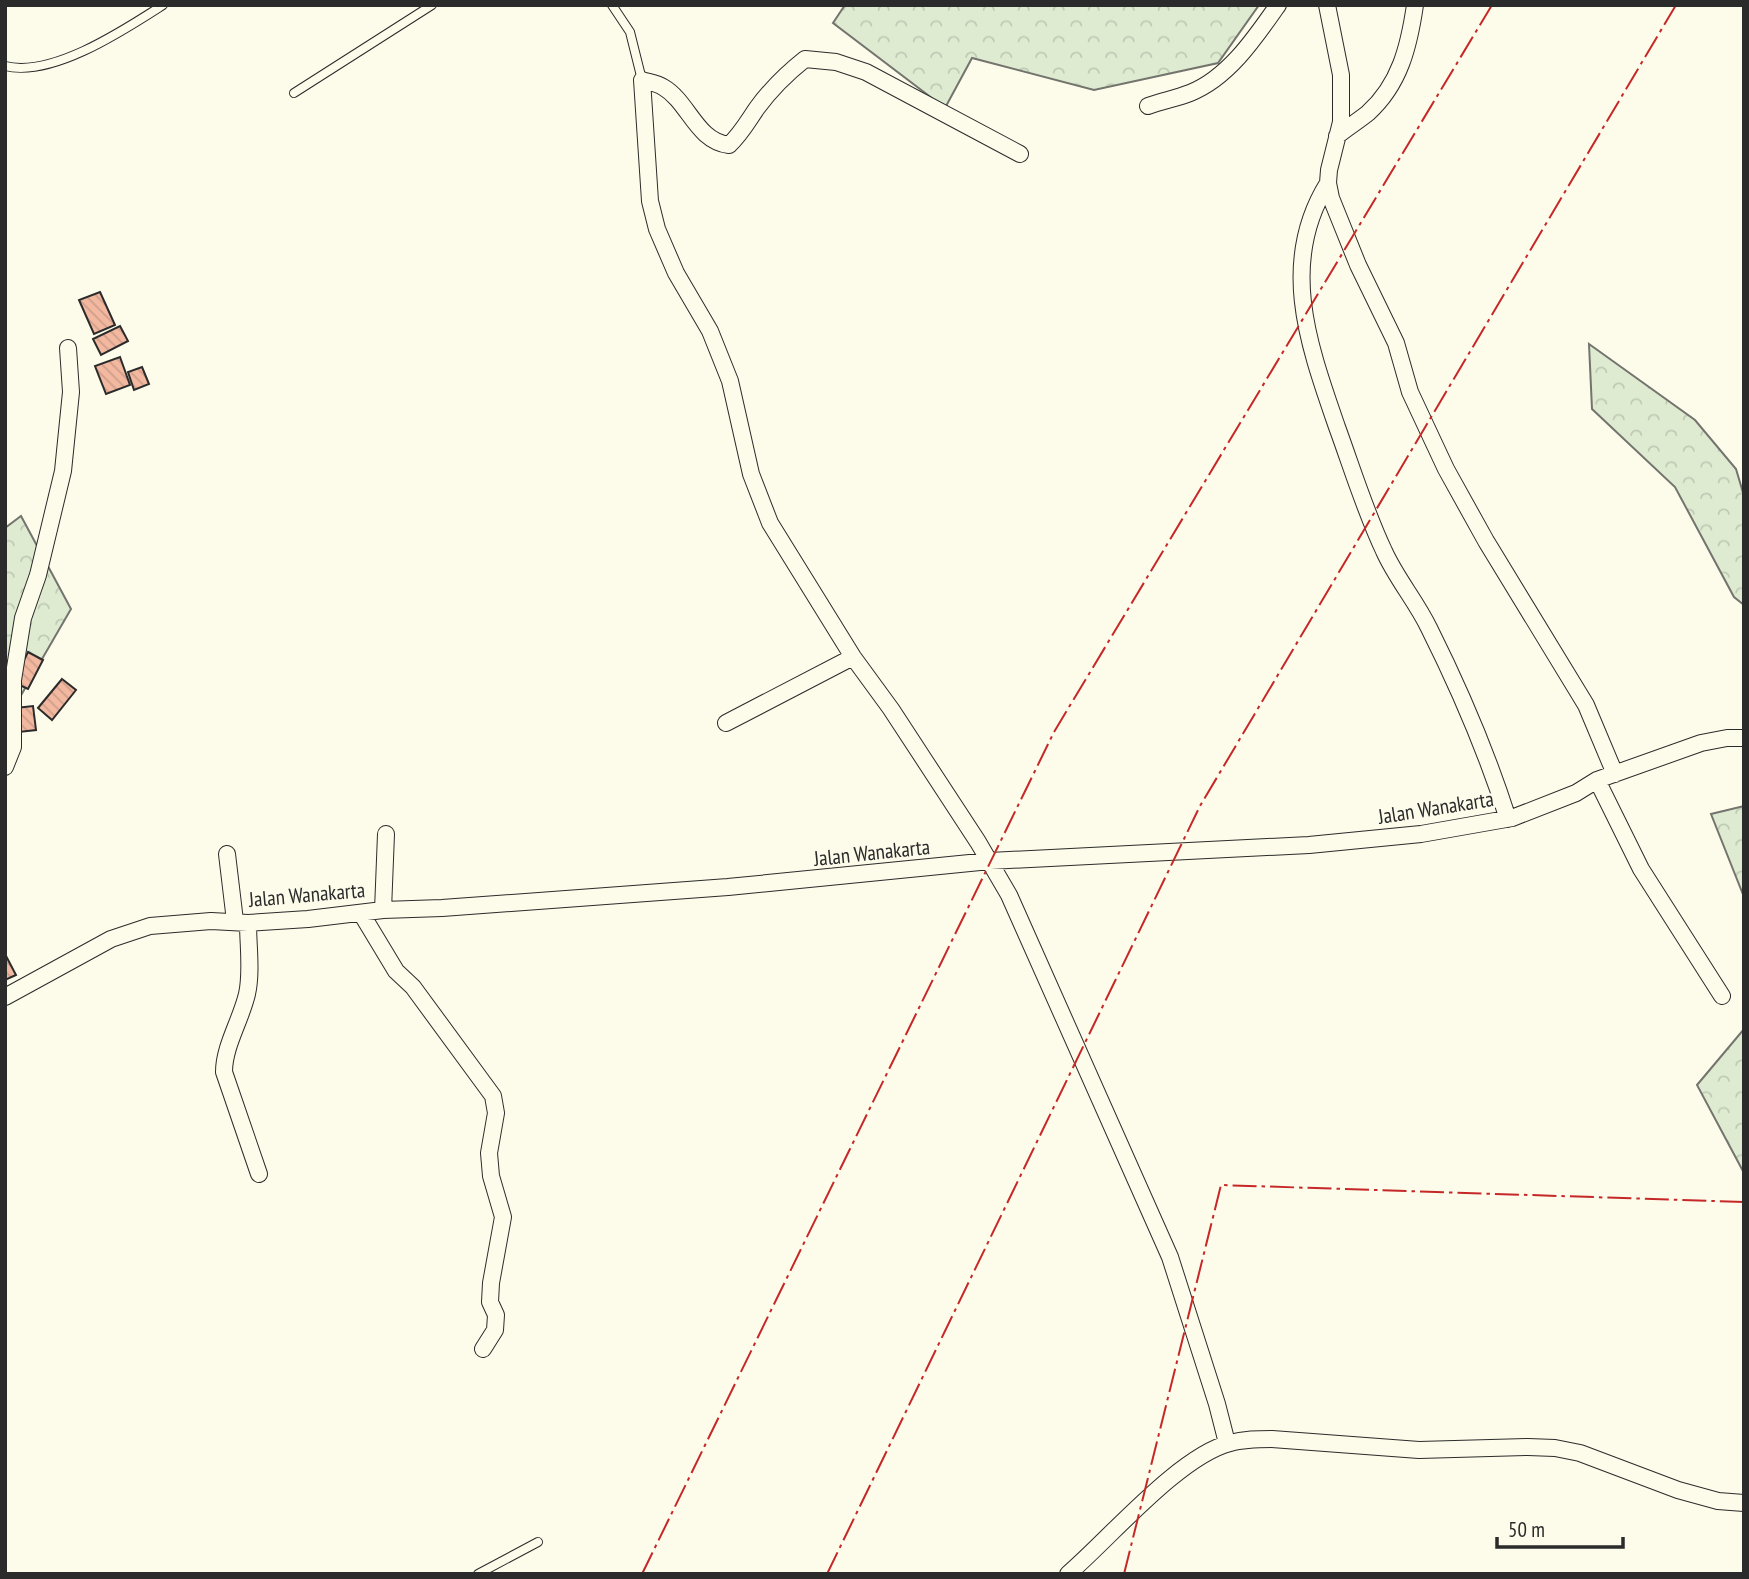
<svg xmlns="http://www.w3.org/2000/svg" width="1749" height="1579" font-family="'PT Sans Narrow',sans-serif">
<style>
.forest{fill:url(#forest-crowns);stroke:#74746e;stroke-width:2}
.building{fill:url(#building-back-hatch);stroke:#2b2b2b;stroke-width:2}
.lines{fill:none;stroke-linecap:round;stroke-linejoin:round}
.lane-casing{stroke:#2b2b2b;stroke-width:10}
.street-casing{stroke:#2b2b2b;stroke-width:18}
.lane{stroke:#fdfbea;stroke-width:8}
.street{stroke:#fdfbea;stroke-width:16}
.power{stroke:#c62828;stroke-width:2;stroke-dasharray:24 5 3.5 5;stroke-linecap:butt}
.labels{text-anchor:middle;stroke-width:5;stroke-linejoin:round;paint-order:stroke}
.street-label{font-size:21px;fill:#2b2b2b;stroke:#fdfbea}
</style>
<defs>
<pattern id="forest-crowns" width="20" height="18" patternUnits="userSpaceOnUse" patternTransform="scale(1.75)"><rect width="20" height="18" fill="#deebd1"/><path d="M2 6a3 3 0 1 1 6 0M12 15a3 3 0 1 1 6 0" fill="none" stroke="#bfcab4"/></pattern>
<pattern id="building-back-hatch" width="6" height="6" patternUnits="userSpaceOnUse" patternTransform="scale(1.75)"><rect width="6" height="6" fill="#f2b8a0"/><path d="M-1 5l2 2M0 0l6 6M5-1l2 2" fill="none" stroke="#d09e8a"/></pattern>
</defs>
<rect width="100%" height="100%" fill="#fdfbea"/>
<path class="forest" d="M845,5H1259L1218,63L1094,90L972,58L945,108L833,23Z
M1589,344L1695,420L1736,469L1744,496V605L1734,597L1675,487L1592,409Z
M21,516L71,609L20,697L5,727V528Z
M1744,806V897L1711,814Z
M1744,1029V1173L1697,1085Z"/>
<path class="building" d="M100,292L115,325L94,334L79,300Z
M120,326L128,341L101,355L93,339Z
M120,357L130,385L106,394L95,366Z
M142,367L149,384L134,390L128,372Z
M28,652L43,660L28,689L13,682Z
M62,679L76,690L52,720L38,708Z
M33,706L36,730L19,732L16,708Z
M5,954L16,975L5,980Z"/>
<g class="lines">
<g class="lane-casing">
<path id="lane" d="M612,5L630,32L642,80
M5,66C52,78 124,30 163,5
M294,93L432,5
M478,1574L538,1542"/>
</g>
<g class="street-casing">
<path id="street" d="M1327,5L1341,75V122L1329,170L1328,183L1331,198L1358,265L1396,343L1410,392L1446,469L1486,541L1586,705L1615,774
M1148,106C1162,101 1177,98 1190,93C1228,78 1255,38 1278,5
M1337,136C1347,128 1358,121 1368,113C1400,84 1409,46 1415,5
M1020,154L866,72L836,62L805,59C786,74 771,89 757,108C748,121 741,134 729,145C696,141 689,102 663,87C657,83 648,82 642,80L650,201L657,229L676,273L710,331L730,381L751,474L770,523L853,657L891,709L978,842L1009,895L1170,1257L1217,1404L1227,1443
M1328,183C1278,263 1309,346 1337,427C1352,468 1365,511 1384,551C1396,578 1416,601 1429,628C1460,690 1487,753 1508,819
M726,723L853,657
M5,767L13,747V680L23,618L38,575L63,471L71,392L68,348
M1597,780L1641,869L1722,996
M227,854L235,921
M383,910L386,834
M361,913L396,971L413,987L493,1096L496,1113L489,1153L491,1176L503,1217L491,1283L490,1302L496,1315L495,1330L483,1349
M248,923C248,945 252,972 247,994C241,1020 224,1046 224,1072L259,1174
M5,997L111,939L150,926L211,921L248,923L308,919L383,910L442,908L728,887L990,861L1309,845L1421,834L1512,818L1576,793L1597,780L1701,743L1727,738H1744
M1068,1574C1109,1539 1179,1456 1230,1443C1244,1439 1258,1439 1272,1439L1419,1450L1528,1447L1555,1448L1580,1453L1678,1490L1718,1501L1744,1503"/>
</g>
<use href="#lane" class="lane"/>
<use href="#street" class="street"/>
<path class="power" d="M642,1574L1054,732L1492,5
M827,1574L1200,806L1676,5
M1124,1574L1221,1185L1744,1202"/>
</g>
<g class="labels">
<g class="street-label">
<text transform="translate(1436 808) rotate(-9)" y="7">Jalan Wanakarta</text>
<text transform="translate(872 853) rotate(-6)" y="7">Jalan Wanakarta</text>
<text transform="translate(307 895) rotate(-5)" y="7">Jalan Wanakarta</text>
</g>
</g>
<rect width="1749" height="1579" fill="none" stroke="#2b2b2b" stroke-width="14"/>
<path d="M1497 1537v10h126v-10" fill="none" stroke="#2b2b2b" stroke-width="3.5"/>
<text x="1508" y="1537" font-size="21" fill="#2b2b2b" stroke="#fdfbea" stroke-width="5" paint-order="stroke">50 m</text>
</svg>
